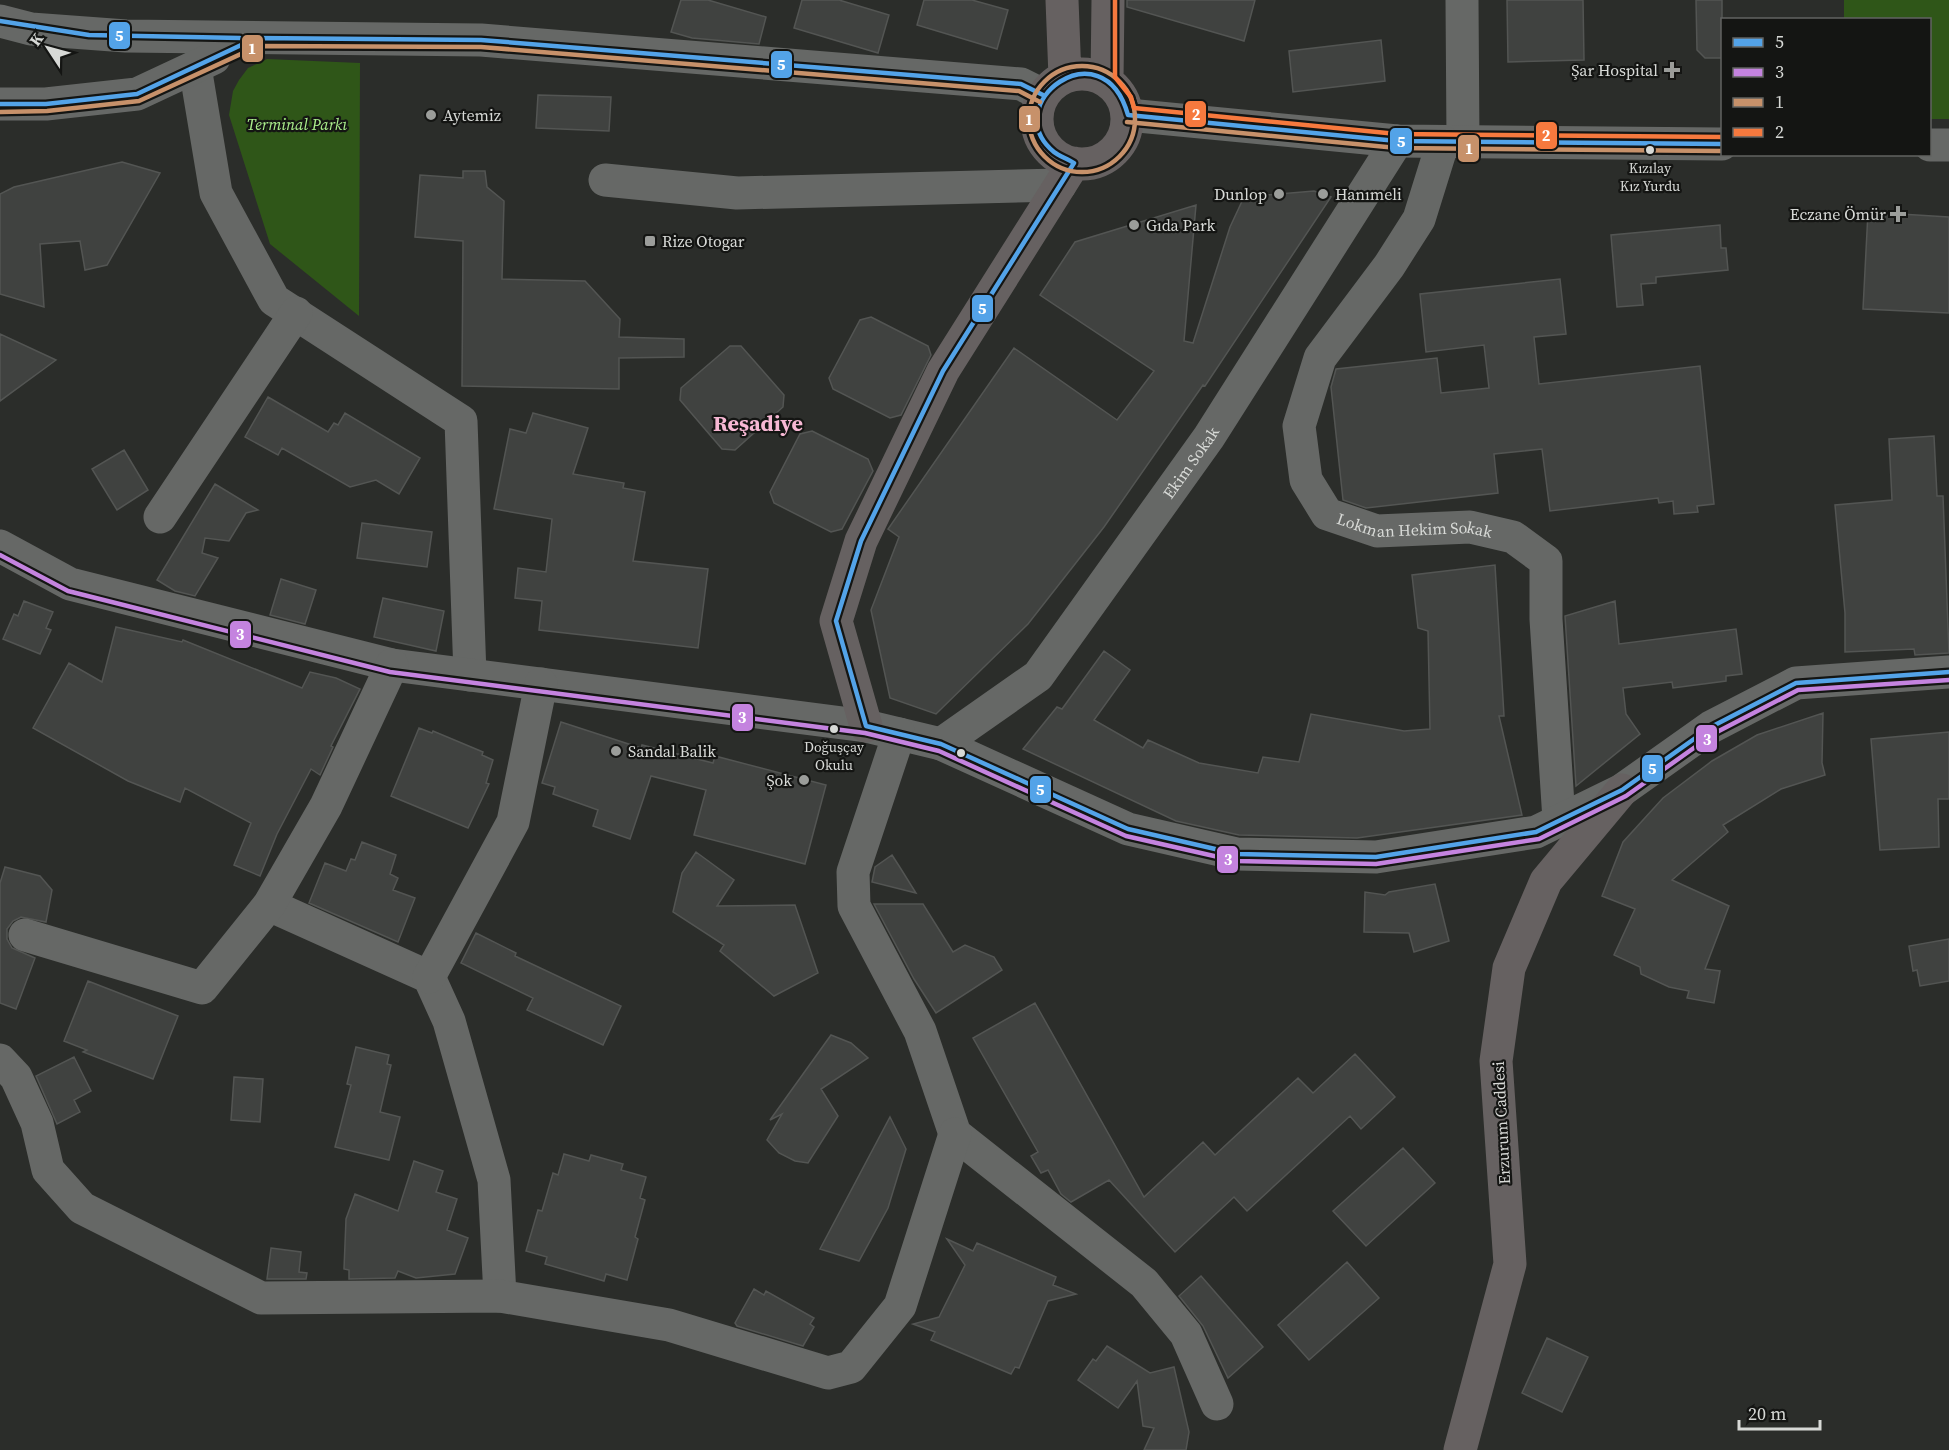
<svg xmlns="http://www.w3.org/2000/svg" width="1949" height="1450" font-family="'Source Serif 4',serif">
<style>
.park{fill:#2f5618}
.building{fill:#404240;stroke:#535553;stroke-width:1.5}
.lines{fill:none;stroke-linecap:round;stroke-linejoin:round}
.minor{stroke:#666866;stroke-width:33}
.major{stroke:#666161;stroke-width:33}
.bus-1-casing{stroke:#141513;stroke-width:9}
.bus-2-casing{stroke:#141513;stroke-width:9}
.bus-3-casing{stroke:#141513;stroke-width:9}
.bus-4-casing{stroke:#141513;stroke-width:9}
.bus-1{stroke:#53a3e8;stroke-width:4.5}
.bus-2{stroke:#c483df;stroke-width:4.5}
.bus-3{stroke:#c7916a;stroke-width:4.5}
.bus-4{stroke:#f6793e;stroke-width:4.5}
.poi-dot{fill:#9b9d9a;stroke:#141513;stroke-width:2}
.bus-dot{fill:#d7d9d6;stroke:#141513;stroke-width:2}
.labels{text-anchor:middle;stroke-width:4.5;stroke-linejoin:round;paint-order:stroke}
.bus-label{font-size:14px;fill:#d7d9d6;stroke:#141513}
.poi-label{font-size:16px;fill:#d7d9d6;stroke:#141513;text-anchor:start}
.park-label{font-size:16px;font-style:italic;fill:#abef8c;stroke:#141513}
.street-label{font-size:16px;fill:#d7d9d6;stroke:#141513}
.district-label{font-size:22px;font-weight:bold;fill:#f7b8d4;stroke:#141513}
.line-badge{stroke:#141513;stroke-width:2}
.badge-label{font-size:16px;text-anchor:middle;font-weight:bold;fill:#fff}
</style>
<rect width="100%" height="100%" fill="#2b2d2a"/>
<path class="park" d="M1844,0H1949V119H1930V20L1844,19Z
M267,59L360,63L359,316L270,244L229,115L233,91L239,80L248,68Z"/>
<path class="building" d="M681,0H708L766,17L759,44L692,38L671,32Z
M802,0H839L889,15L878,53L794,28Z
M924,0H972L1008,10L997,49L917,25Z
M1127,0H1255L1244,41L1127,7Z
M1507,0H1583L1584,60L1508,62Z
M1696,0H1722V58H1705L1697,50Z
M1381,40L1385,81L1293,92L1289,51Z
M538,95L611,97L609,131L536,128Z
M122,162L160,173L107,265L85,270L80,241L40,244L44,307L0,294V194L14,187Z
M463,171H485L487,187L504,201L502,279L585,281L620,319L619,337L684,339V357L619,358V389L462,386L463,241L415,237L420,175L463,178Z
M1314,191L1331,197L1205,386L1203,385L1104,527L1028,624L936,714L890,698L871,610L899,537L888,529L1014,348L1117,420L1154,371L1040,295L1075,242L1196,205L1184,341L1193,343L1230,227L1244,197Z
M1868,212L1949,217V313L1863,309Z
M1720,225L1721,248H1726L1728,270L1656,277V283L1641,284L1643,305L1617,307L1611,235Z
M1560,279L1566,334L1534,337L1539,384L1700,366L1714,504L1697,506L1698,512L1674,514L1673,501L1659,503L1658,498L1550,511L1542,449L1494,454L1498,493L1366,508L1343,500L1331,387L1336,369L1437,358L1441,393L1489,388L1484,345L1426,352L1420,294Z
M871,317L928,346L931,355L901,415L890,418L833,389L829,378L860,320Z
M0,334L56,360L0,401Z
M730,346H741L784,395L783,407L735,450L722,449L680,400L681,388Z
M268,397L328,432L334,423L338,425L345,413L420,458L399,494L376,480L350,487L282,448L278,455L245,437Z
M533,413L588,428L573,474L624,483L623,488L645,492L633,561L708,569L698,648L539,630L542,601L515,598L518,568L546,572L552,519L494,509L510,429L526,433Z
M812,431L868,459L873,471L842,529L831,532L774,503L770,492L800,434Z
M1934,436L1937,496H1943L1949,653L1915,655L1914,649L1845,652V613L1835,505L1892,500L1889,439Z
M124,450L148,490L117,510L92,469Z
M215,484L258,510L246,513L229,541L205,538L202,553L218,558L195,596L175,591L157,580Z
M362,523L432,532L427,567L357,558Z
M1495,565L1504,716H1499L1522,815L1357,838L1239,835L1176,821L1023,749L1057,707L1062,709L1104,651L1130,670L1094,720L1143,748L1148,740L1199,763L1258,773L1263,757L1299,762L1311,714L1404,731L1430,729L1428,631L1418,628L1412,575Z
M281,579L316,590L305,624L270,615Z
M383,598L444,611L436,651L374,637Z
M24,601L53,612L46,628L51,630L40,654L3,639L14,614L18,616Z
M1615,601L1619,644L1736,629L1742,674L1726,676V681L1673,688L1672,682L1623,688L1626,714L1640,734L1576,786L1565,616Z
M116,627L182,642L183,640L302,688L310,672L336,678L360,689L331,746L333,747L320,775L311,769L277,834L260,876L234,865L251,823L185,788L180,802L128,781L33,728L69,663L102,682Z
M1823,713L1822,763L1825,775L1781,789L1723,825L1728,832L1672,880L1729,906L1705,969L1720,971L1714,1003L1687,998L1689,991L1669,987L1641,974L1640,967L1614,955L1635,909L1602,896L1623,842L1663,798L1712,761L1757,735Z
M561,722L641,748L642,745L713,763L715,756L826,785L805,864L694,835L706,790L651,776L630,839L593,826L598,810L553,794L555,787L542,783Z
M419,728L432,733L433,731L483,752L482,755L493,760L486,783L489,784L468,828L391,796Z
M1949,732V799H1938L1939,847L1880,850L1871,739Z
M362,842L396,855L390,874L398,878L393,890L415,898L398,942L309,903L325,863L346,871L351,859L355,860Z
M696,852L734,880L717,906L795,905L818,973L774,996L720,951L724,945L673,912L682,873Z
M892,855L901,869L916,893L872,882L875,867Z
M5,867L40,876L52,890L46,922L21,917L13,921L7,929V939L12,948L35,958L16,1009L0,1003V883Z
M1435,884L1449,941L1414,952L1409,933L1364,932L1365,892L1385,895L1389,892Z
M874,904H923L953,952L965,945L994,957L1002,970L936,1013L914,979Z
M476,933L516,953L515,956L621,1006L603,1045L527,1010L533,998L461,963Z
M1949,939V981L1920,986L1917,970L1913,971L1909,946Z
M88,981L178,1016L153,1079L83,1052L87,1050L64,1041Z
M1035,1003L1144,1197L1203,1142L1215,1155L1298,1078L1313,1093L1355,1054L1395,1097L1361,1129L1350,1116L1247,1211L1234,1197L1175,1252L1109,1180L1071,1202L1061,1194L1048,1170L1041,1173L1031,1156L1038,1152L973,1038Z
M831,1035L851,1043L868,1058L821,1089L838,1116L808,1163L795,1161L779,1153L767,1140L782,1114L770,1120Z
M356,1047L389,1055L387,1064L391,1065L380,1112L400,1117L389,1160L335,1147L351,1085L347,1084Z
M74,1057L91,1091L74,1100L80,1112L57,1124L36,1076Z
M234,1077L263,1079L260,1122L231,1120Z
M890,1117L906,1149L888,1208L859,1261L820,1249Z
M1403,1148L1435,1183L1366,1246L1333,1211Z
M564,1154L589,1161L591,1155L623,1164L621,1170L646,1177L640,1198L645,1200L635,1237L638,1239L627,1280L606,1274L604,1281L545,1264L547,1257L526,1251L538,1210L542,1211L553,1173L558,1175Z
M414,1161L443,1171L436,1192L457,1199L447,1230L468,1238L455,1274L416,1278L398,1271L395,1278L349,1279V1270L344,1269L346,1219L355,1194L398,1211Z
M947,1239L973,1251L977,1243L1042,1271L1056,1277L1053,1285L1076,1294L1048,1301L1019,1368L1015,1367L1011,1374L931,1340L935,1332L913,1324L939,1317L965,1265Z
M271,1248L301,1252L299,1272L307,1273L306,1279H267Z
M1347,1262L1379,1298L1309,1360L1278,1325Z
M1201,1276L1263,1347L1228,1378L1203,1326L1179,1296Z
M754,1289L764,1295L766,1291L814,1318L810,1324L814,1327L803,1346L737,1326L735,1323Z
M1547,1338L1588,1357L1562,1412L1522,1393Z
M1107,1346L1150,1373L1174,1367L1189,1432L1186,1450H1144L1154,1428L1143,1426L1137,1381L1118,1408L1078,1380L1093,1359L1096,1361Z"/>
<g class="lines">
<g class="minor">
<path d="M1462,0L1463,142"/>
<path d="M0,21L31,29L126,36L481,40L1021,84L1043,95"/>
<path d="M195,67L216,193L274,300L461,421L470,675"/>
<path d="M0,104H46L137,94L214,58"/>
<path d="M1128,115L1397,141L1722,144"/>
<path id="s1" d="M1443,142L1419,219L1389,266L1320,358L1299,426L1306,480L1327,514L1377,531L1470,527L1513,537L1546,561V619L1559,820"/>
<path d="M1930,145H1949"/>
<path d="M605,180L737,193L1060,185"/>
<path d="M160,517L296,313"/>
<path d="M0,546L70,584L392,665L866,726L941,744L1128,829L1237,854L1376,857L1536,832L1622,790L1711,727L1796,683L1949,672"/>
<path d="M899,734L853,872L854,906L920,1031L955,1134L1144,1283L1186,1334L1217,1404"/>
<path id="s2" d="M941,744L1038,676L1209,437L1397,141"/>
<path d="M269,905L429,977L449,1021L494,1180L500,1296"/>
<path d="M25,935L202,988L269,905L326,806L392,665"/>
<path d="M429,977L513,822L541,684"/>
<path d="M0,1060L16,1077L37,1123L48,1170L82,1208L261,1298L500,1296L669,1325L828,1373L851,1367L900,1306L955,1134"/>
</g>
<path class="major" d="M1062,0L1065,77
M1037 119a45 45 0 1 1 90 0a45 45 0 1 1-90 0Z
M1107,80L1108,0
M866,726L836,621L861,541L943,371L1074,163
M1460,1450L1510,1264L1496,1061L1509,968L1546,881L1622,790"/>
<g class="bus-1-casing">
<path id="bus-1" d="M0,21L89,35L240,38
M0,104H46L137,94L256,38L481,40L1021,84L1043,95
M1722,144L1397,141L1128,115C1103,25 996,104 1054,152C1059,156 1068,159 1074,163L943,371L861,541L836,621L866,726L941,744L1128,829L1237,854L1376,857L1536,832L1622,790L1711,727L1796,683L1949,672"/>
</g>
<g class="bus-2-casing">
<path id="bus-2" d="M0,555L68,591L390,672L865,733L939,751L1126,836L1236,861L1376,864L1539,839L1626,796L1715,733L1798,690L1949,680"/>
</g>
<g class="bus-3-casing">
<path id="bus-3" d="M1029 119a53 53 0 1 1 106 0a53 53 0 1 1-106 0Z
M0,112L47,111L139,101L258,46L481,47L1019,91L1040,102
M1127,122L1397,148L1722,151"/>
</g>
<g class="bus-4-casing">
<path id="bus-4" d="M1115,0V77L1131,97L1134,108L1397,134L1722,137"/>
</g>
<use href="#bus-1" class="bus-1"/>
<use href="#bus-2" class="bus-2"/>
<use href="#bus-3" class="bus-3"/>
<use href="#bus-4" class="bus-4"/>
</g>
<g class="poi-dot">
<path d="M1669 61h6v6h6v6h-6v6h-6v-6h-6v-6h6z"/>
<circle cx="431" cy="115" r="6"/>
<circle cx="1279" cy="194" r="6"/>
<circle cx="1323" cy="194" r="6"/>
<path d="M1895 205h6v6h6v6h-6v6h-6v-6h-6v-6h6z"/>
<circle cx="1134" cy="225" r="6"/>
<rect x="644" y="235" width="12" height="12" rx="3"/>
<circle cx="616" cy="751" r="6"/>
<circle cx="804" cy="780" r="6"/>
</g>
<g class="bus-dot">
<circle cx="1650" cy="150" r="5"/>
<circle cx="834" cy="729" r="5"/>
<circle cx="961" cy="753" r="5"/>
</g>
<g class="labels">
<g class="bus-label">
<text x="1650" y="173">Kızılay<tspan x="1650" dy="18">Kız Yurdu</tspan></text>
<text x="834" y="752">Doğuşçay<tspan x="834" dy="18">Okulu</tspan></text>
</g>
<g class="poi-label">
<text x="1658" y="76" text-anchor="end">Şar Hospital</text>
<text x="443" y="121">Aytemiz</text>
<text x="1267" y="200" text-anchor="end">Dunlop</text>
<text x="1335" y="200">Hanımeli</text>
<text x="1886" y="220" text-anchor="end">Eczane Ömür</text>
<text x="1146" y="231">Gıda Park</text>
<text x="662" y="247">Rize Otogar</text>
<text x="628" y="757">Sandal Balik</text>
<text x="792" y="786" text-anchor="end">Şok</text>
</g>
<g class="park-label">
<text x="297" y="130">Terminal Parkı</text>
</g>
<g class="street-label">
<text dy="6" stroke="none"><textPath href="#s2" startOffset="381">Ekim Sokak</textPath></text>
<text dy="6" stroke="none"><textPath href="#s1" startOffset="507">Lokman Hekim Sokak</textPath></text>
<text transform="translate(1501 1123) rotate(-93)" y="6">Erzurum Caddesi</text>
</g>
<g class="district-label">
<text x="758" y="431">Reşadiye</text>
</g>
</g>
<g class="line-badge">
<rect x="108" y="21" width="23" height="29" rx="6" fill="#53a3e8"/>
<rect x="241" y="34" width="23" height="29" rx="6" fill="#c7916a"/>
<rect x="770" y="50" width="23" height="29" rx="6" fill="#53a3e8"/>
<rect x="1184" y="100" width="23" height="28" rx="6" fill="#f6793e"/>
<rect x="1018" y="105" width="23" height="28" rx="6" fill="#c7916a"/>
<rect x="1535" y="121" width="23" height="29" rx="6" fill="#f6793e"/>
<rect x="1389" y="127" width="24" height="28" rx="6" fill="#53a3e8"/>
<rect x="1457" y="134" width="23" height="29" rx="6" fill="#c7916a"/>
<rect x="971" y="294" width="23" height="29" rx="6" fill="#53a3e8"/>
<rect x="229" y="620" width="23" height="29" rx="6" fill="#c483df"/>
<rect x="731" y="703" width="23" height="29" rx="6" fill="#c483df"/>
<rect x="1695" y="724" width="23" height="29" rx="6" fill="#c483df"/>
<rect x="1641" y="754" width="23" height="29" rx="6" fill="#53a3e8"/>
<rect x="1029" y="775" width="23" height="29" rx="6" fill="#53a3e8"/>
<rect x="1216" y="845" width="23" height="29" rx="6" fill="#c483df"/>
</g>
<g class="badge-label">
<text x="119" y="41">5</text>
<text x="252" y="54">1</text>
<text x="781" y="70">5</text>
<text x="1196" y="120">2</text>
<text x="1029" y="125">1</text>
<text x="1546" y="141">2</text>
<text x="1401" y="147">5</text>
<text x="1469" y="154">1</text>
<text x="982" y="314">5</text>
<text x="240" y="640">3</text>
<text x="742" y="723">3</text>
<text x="1707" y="745">3</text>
<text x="1652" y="774">5</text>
<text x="1040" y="795">5</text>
<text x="1228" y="865">3</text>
</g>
<rect x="1721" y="18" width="210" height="138" fill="#141513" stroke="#626361" stroke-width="1.5"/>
<rect x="1733" y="38" width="30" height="9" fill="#53a3e8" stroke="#626361" stroke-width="1.5"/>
<text x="1775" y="48" font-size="18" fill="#d7d9d6">5</text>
<rect x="1733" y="68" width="30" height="9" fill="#c483df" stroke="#626361" stroke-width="1.5"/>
<text x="1775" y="78" font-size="18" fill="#d7d9d6">3</text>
<rect x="1733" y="98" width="30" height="9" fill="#c7916a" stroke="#626361" stroke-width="1.5"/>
<text x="1775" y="108" font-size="18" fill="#d7d9d6">1</text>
<rect x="1733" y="128" width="30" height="9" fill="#f6793e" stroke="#626361" stroke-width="1.5"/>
<text x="1775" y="138" font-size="18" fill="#d7d9d6">2</text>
<g transform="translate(48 48) rotate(306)" stroke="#141513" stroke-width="4.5" paint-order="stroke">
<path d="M0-4.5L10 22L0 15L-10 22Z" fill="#d7d9d6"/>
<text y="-9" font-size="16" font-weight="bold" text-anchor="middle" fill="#d7d9d6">K</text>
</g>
<path d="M1739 1420v9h81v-9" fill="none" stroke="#d7d9d6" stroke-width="3"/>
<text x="1748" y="1420" font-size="18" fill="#d7d9d6" stroke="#141513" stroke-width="4.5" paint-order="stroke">20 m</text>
</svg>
